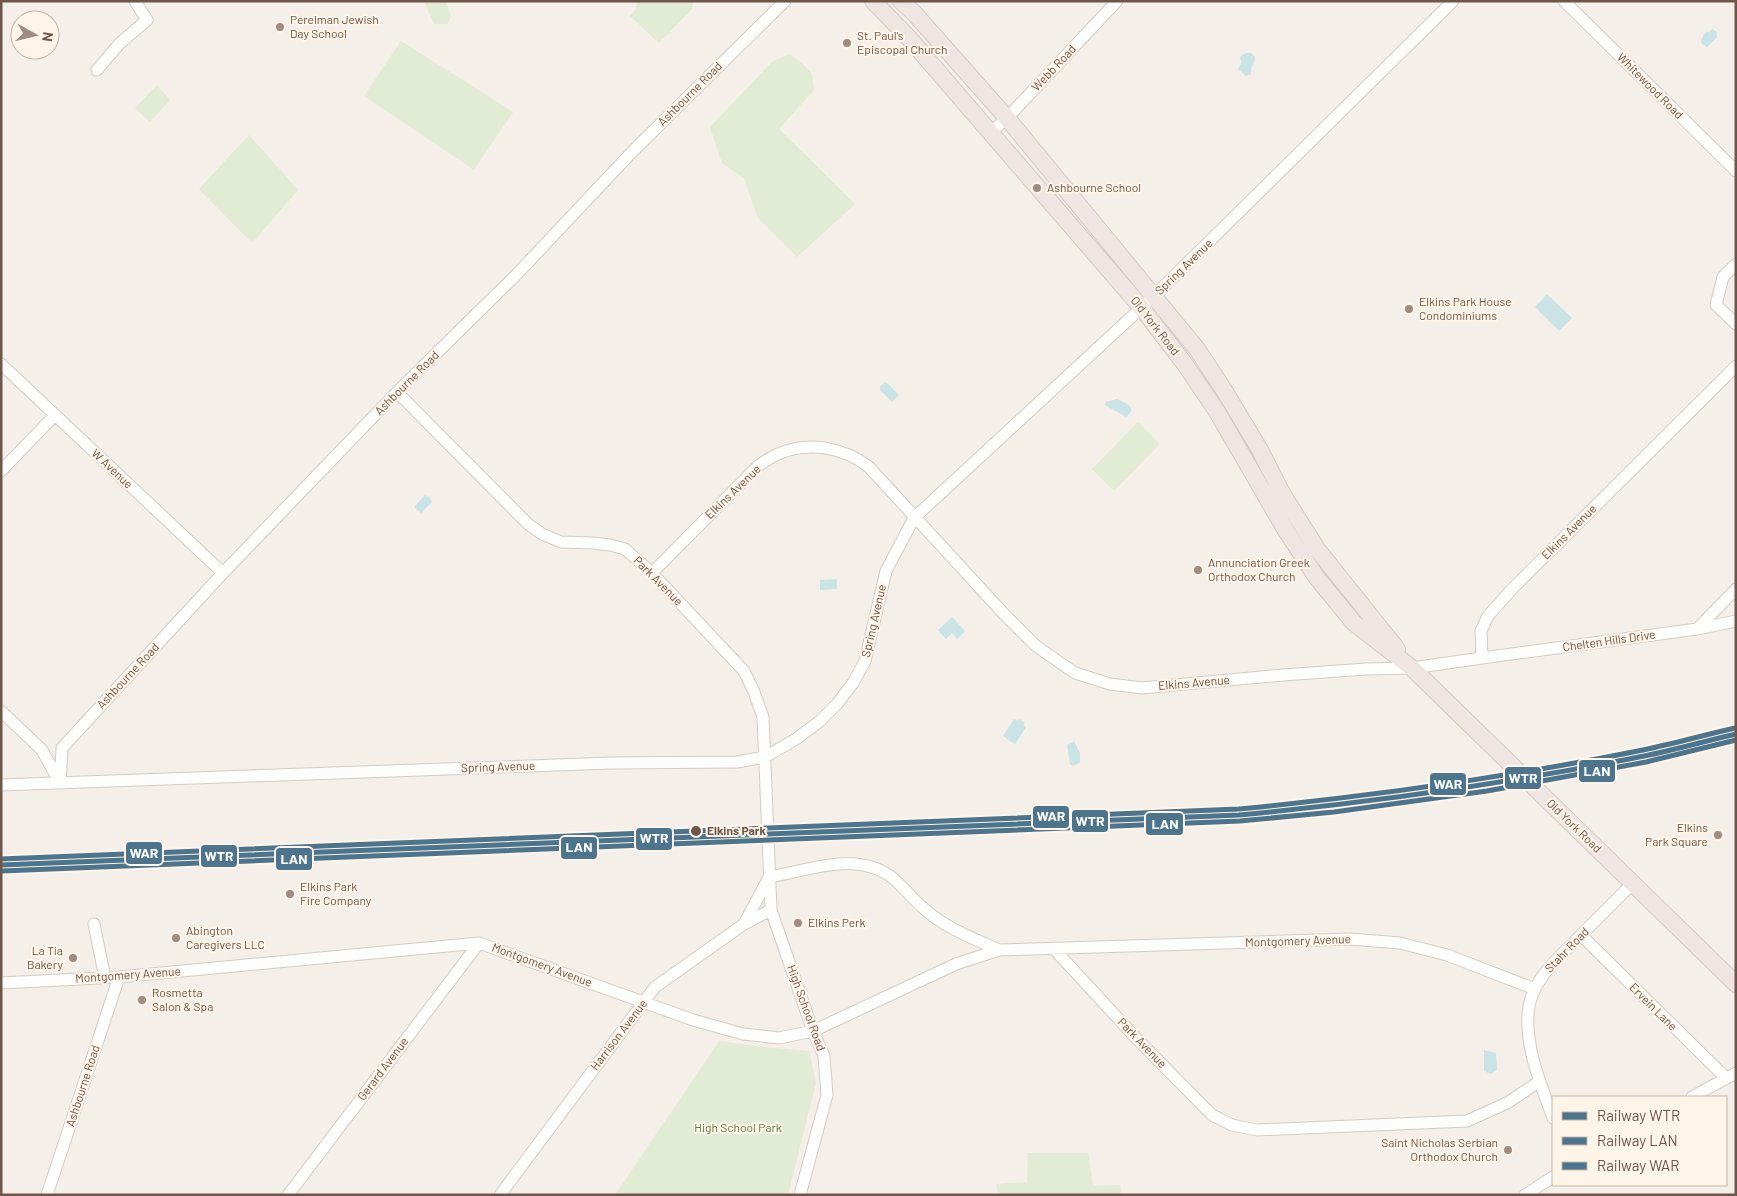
<svg xmlns="http://www.w3.org/2000/svg" width="1737" height="1196" font-family="Barlow,sans-serif">
<style>
.green{fill:#e2ebd3}
.water{fill:#cae3e4}
.lines{fill:none;stroke-linecap:round;stroke-linejoin:round}
.minor-casing{stroke:#d3ccc6;stroke-width:13}
.highway-casing{stroke:#d3cbc5;stroke-width:18}
.minor{stroke:#fdfdfc;stroke-width:11}
.highway{stroke:#efe6e4;stroke-width:16}
.rail-1-casing{stroke:#fef4e8;stroke-width:9}
.rail-2-casing{stroke:#fef4e8;stroke-width:9}
.rail-3-casing{stroke:#fef4e8;stroke-width:9}
.rail-1{stroke:#4c748c;stroke-width:5}
.rail-2{stroke:#4c748c;stroke-width:5}
.rail-3{stroke:#4c748c;stroke-width:5}
.poi-dot{fill:#9e8c81;stroke:#fef4e8;stroke-width:2}
.stop-dot{fill:#70564a;stroke:#fef4e8;stroke-width:2}
.labels{text-anchor:middle;stroke-width:4;stroke-linejoin:round;paint-order:stroke}
.poi-label{font-size:12px;fill:#70564a;stroke:#fef4e8;text-anchor:start}
.street-label{font-size:12px;fill:#70564a;stroke:#fef4e8}
.stop-label{font-size:12px;font-weight:bold;fill:#70564a;stroke:#fef4e8;text-anchor:start}
.park-label{font-size:12px;fill:#587a46;stroke:#fef4e8}
.line-badge{stroke:#fef4e8;stroke-width:2}
.badge-label{font-size:14px;text-anchor:middle;font-weight:bold;fill:#fff}
</style>
<rect width="100%" height="100%" fill="#f4efe8"/>
<path class="green" d="M424,1H446L451,17L447,24H434Z
M637,1H693L692,9L659,43L630,16L636,9Z
M401,41L513,112L474,170L364,96Z
M789,54L802,63L812,74L814,90L779,129L855,204L797,257L758,218L744,178L722,163L710,127L772,62Z
M157,85L170,100L150,122L135,108Z
M249,135L298,190L252,243L199,189Z
M1138,422L1160,444L1114,491L1092,469Z
M719,1041L764,1047L809,1051L816,1083L788,1195H615Z
M1028,1153H1088L1093,1186L1120,1185L1121,1195H998L996,1184L1027,1182Z"/>
<path class="water" d="M1712,29L1717,32V37L1707,47L1702,44L1701,41L1705,32H1709Z
M1246,53H1251L1255,57C1255,64 1250,67 1251,74L1246,76L1238,69L1242,61L1240,59L1241,56Z
M1547,294L1572,318L1559,331L1535,307Z
M886,382L899,395L892,402L880,390V386Z
M1117,399C1125,403 1139,407 1126,417L1105,405L1106,402Z
M425,495L427,497L429,496L432,502L421,513L414,507Z
M837,579V589L820,590V580Z
M952,617L965,631L957,639L952,633L946,639L938,630Z
M1014,719L1018,721L1019,719L1025,723L1023,725L1026,727L1015,744L1003,736Z
M1074,741L1080,753V762L1073,766L1070,764L1067,745Z
M1484,1050L1496,1053L1497,1070L1491,1074L1484,1071Z"/>
<g class="lines">
<g class="minor-casing">
<path id="minor" d="M1564,1L1736,171
M97,70L119,44L147,20L135,1
M990,133L1007,118L1117,1
M1736,264L1723,277L1716,305L1736,324
M1,364L223,573
M397,392L528,524L542,534L561,542L593,543L610,545L625,549L652,573L744,671L754,692L763,717L771,910L813,1031L824,1056L827,1095L800,1195
M1,471L55,415
M652,573L758,466C764,462 771,457 778,454C809,441 843,447 869,467L1003,613L1036,646L1075,673L1110,684L1142,688L1283,675L1366,669L1412,668L1482,658L1481,631L1488,616L1511,590L1736,366
M1697,629L1736,589
M1482,658L1697,629L1736,621
M1,711L42,750L60,783
M60,783L62,748L223,573L397,392L517,274L632,152L785,1
M1,785L611,763L737,762L765,757L796,739L820,721L837,704L853,683L865,661L886,571L914,518L1154,296L1453,1
M769,877C792,873 834,861 856,864C896,868 901,891 928,912C948,929 975,939 999,950L1350,939L1400,943L1447,955L1535,989
M94,924L105,978
M744,924L768,879
M1581,935L1726,1078
M1054,949L1137,1039L1212,1115L1232,1125L1257,1130L1467,1121L1507,1103L1540,1081
M1,983L119,977L479,943L693,1020L743,1034L779,1038L813,1031L956,964L999,950
M1692,1097L1736,1073
M1553,1118C1541,1085 1526,1050 1528,1015C1529,980 1562,955 1584,932C1601,915 1617,899 1633,883
M47,1195L119,977
M288,1195L479,943
M500,1195L655,987L744,924L771,910
M1525,1195L1553,1177"/>
</g>
<g class="highway-casing">
<path id="highway" d="M873,1L908,37L1141,307L1184,363L1216,410L1285,529L1317,578L1354,623L1412,668L1736,984
M901,1L914,13L1007,118L1197,349L1224,390L1260,450L1283,495L1317,549L1397,649"/>
</g>
<use href="#minor" class="minor"/>
<use href="#highway" class="highway"/>
<g class="rail-1-casing">
<path id="rail-1" d="M1,865L1239,815C1375,802 1510,783 1644,756C1675,750 1705,741 1736,734"/>
</g>
<g class="rail-2-casing">
<path id="rail-2" d="M1,871L1240,821L1334,812L1487,791L1646,762L1736,740"/>
</g>
<g class="rail-3-casing">
<path id="rail-3" d="M1,859L1239,809C1374,796 1509,777 1643,750C1673,744 1704,735 1735,728"/>
</g>
<use href="#rail-1" class="rail-1"/>
<use href="#rail-2" class="rail-2"/>
<use href="#rail-3" class="rail-3"/>
</g>
<g class="poi-dot">
<circle cx="280" cy="27" r="5"/>
<circle cx="847" cy="43" r="5"/>
<circle cx="1037" cy="188" r="5"/>
<circle cx="1409" cy="309" r="5"/>
<circle cx="1198" cy="570" r="5"/>
<circle cx="1718" cy="835" r="5"/>
<circle cx="290" cy="894" r="5"/>
<circle cx="798" cy="923" r="5"/>
<circle cx="176" cy="938" r="5"/>
<circle cx="73" cy="958" r="5"/>
<circle cx="142" cy="1000" r="5"/>
<circle cx="1508" cy="1150" r="5"/>
</g>
<circle class="stop-dot" cx="696" cy="831" r="6"/>
<g class="labels">
<g class="poi-label">
<text x="290" y="24">Perelman Jewish<tspan x="290" dy="14">Day School</tspan></text>
<text x="857" y="40">St. Paul's<tspan x="857" dy="14">Episcopal Church</tspan></text>
<text x="1047" y="192">Ashbourne School</text>
<text x="1419" y="306">Elkins Park House<tspan x="1419" dy="14">Condominiums</tspan></text>
<text x="1208" y="567">Annunciation Greek<tspan x="1208" dy="14">Orthodox Church</tspan></text>
<text x="1708" y="832" text-anchor="end">Elkins<tspan x="1708" dy="14">Park Square</tspan></text>
<text x="300" y="891">Elkins Park<tspan x="300" dy="14">Fire Company</tspan></text>
<text x="808" y="927">Elkins Perk</text>
<text x="186" y="935">Abington<tspan x="186" dy="14">Caregivers LLC</tspan></text>
<text x="63" y="955" text-anchor="end">La Tia<tspan x="63" dy="14">Bakery</tspan></text>
<text x="152" y="997">Rosmetta<tspan x="152" dy="14">Salon &amp; Spa</tspan></text>
<text x="1498" y="1147" text-anchor="end">Saint Nicholas Serbian<tspan x="1498" dy="14">Orthodox Church</tspan></text>
</g>
<g class="street-label">
<text transform="translate(1054 68) rotate(-47)" y="4">Webb Road</text>
<text transform="translate(1650 86) rotate(45)" y="4">Whitewood Road</text>
<text transform="translate(690 94) rotate(-45)" y="4">Ashbourne Road</text>
<text transform="translate(1184 267) rotate(-44)" y="4">Spring Avenue</text>
<text transform="translate(1155 326) rotate(52)" y="4">Old York Road</text>
<text transform="translate(407 383) rotate(-45)" y="4">Ashbourne Road</text>
<text transform="translate(112 469) rotate(43)" y="4">W Avenue</text>
<text transform="translate(733 492) rotate(-44)" y="4">Elkins Avenue</text>
<text transform="translate(1569 532) rotate(-45)" y="4">Elkins Avenue</text>
<text transform="translate(658 581) rotate(45)" y="4">Park Avenue</text>
<text transform="translate(874 621) rotate(-77)" y="4">Spring Avenue</text>
<text transform="translate(1609 641) rotate(-8)" y="4">Chelten Hills Drive</text>
<text transform="translate(128 676) rotate(-47)" y="4">Ashbourne Road</text>
<text transform="translate(1194 683) rotate(-5)" y="4">Elkins Avenue</text>
<text transform="translate(498 767) rotate(-2)" y="4">Spring Avenue</text>
<text transform="translate(1574 826) rotate(44)" y="4">Old York Road</text>
<text transform="translate(1298 941) rotate(-2)" y="4">Montgomery Avenue</text>
<text transform="translate(1567 950) rotate(-46)" y="4">Stahr Road</text>
<text transform="translate(542 965) rotate(20)" y="4">Montgomery Avenue</text>
<text transform="translate(128 975) rotate(-4)" y="4">Montgomery Avenue</text>
<text transform="translate(1653 1007) rotate(45)" y="4">Ervein Lane</text>
<text transform="translate(806 1008) rotate(70)" y="4">High School Road</text>
<text transform="translate(619 1035) rotate(-53)" y="4">Harrison Avenue</text>
<text transform="translate(1142 1043) rotate(46)" y="4">Park Avenue</text>
<text transform="translate(383 1069) rotate(-53)" y="4">Gerard Avenue</text>
<text transform="translate(83 1086) rotate(-72)" y="4">Ashbourne Road</text>
</g>
<g class="stop-label">
<text x="707" y="835">Elkins Park</text>
</g>
<g class="park-label">
<text x="738" y="1132">High School Park</text>
</g>
</g>
<g class="line-badge">
<rect x="1578" y="759" width="38" height="24" rx="5" fill="#4c748c"/>
<rect x="1504" y="766" width="38" height="24" rx="5" fill="#4c748c"/>
<rect x="1429" y="772" width="38" height="24" rx="5" fill="#4c748c"/>
<rect x="1032" y="805" width="38" height="24" rx="5" fill="#4c748c"/>
<rect x="1071" y="809" width="38" height="24" rx="5" fill="#4c748c"/>
<rect x="1145" y="812" width="39" height="24" rx="5" fill="#4c748c"/>
<rect x="635" y="827" width="38" height="24" rx="5" fill="#4c748c"/>
<rect x="560" y="836" width="38" height="24" rx="5" fill="#4c748c"/>
<rect x="125" y="841" width="38" height="24" rx="5" fill="#4c748c"/>
<rect x="200" y="844" width="38" height="24" rx="5" fill="#4c748c"/>
<rect x="275" y="847" width="38" height="24" rx="5" fill="#4c748c"/>
</g>
<g class="badge-label">
<text x="1597" y="776">LAN</text>
<text x="1523" y="783">WTR</text>
<text x="1448" y="789">WAR</text>
<text x="1051" y="821">WAR</text>
<text x="1090" y="826">WTR</text>
<text x="1165" y="829">LAN</text>
<text x="654" y="843">WTR</text>
<text x="579" y="852">LAN</text>
<text x="144" y="858">WAR</text>
<text x="219" y="861">WTR</text>
<text x="294" y="864">LAN</text>
</g>
<rect width="1737" height="1196" fill="none" stroke="#70564a" stroke-width="5"/>
<rect x="1552" y="1096" width="175" height="90" fill="#fef4e8" stroke="#c5b5a9"/>
<rect x="1562" y="1112" width="25" height="8" fill="#4c748c" stroke="#c5b5a9"/>
<text x="1597" y="1121" font-size="15" fill="#70564a">Railway WTR</text>
<rect x="1562" y="1137" width="25" height="8" fill="#4c748c" stroke="#c5b5a9"/>
<text x="1597" y="1146" font-size="15" fill="#70564a">Railway LAN</text>
<rect x="1562" y="1162" width="25" height="8" fill="#4c748c" stroke="#c5b5a9"/>
<text x="1597" y="1171" font-size="15" fill="#70564a">Railway WAR</text>
<g transform="translate(35 35) rotate(98)"><circle r="24" fill="#fef4e8" stroke="#c5b5a9"/>
<path d="M0-4L9 19L0 12L-9 19Z" fill="#9e8c81"/>
<text y="-8" font-size="14" font-weight="bold" text-anchor="middle" fill="#70564a">N</text>
</g>
</svg>
